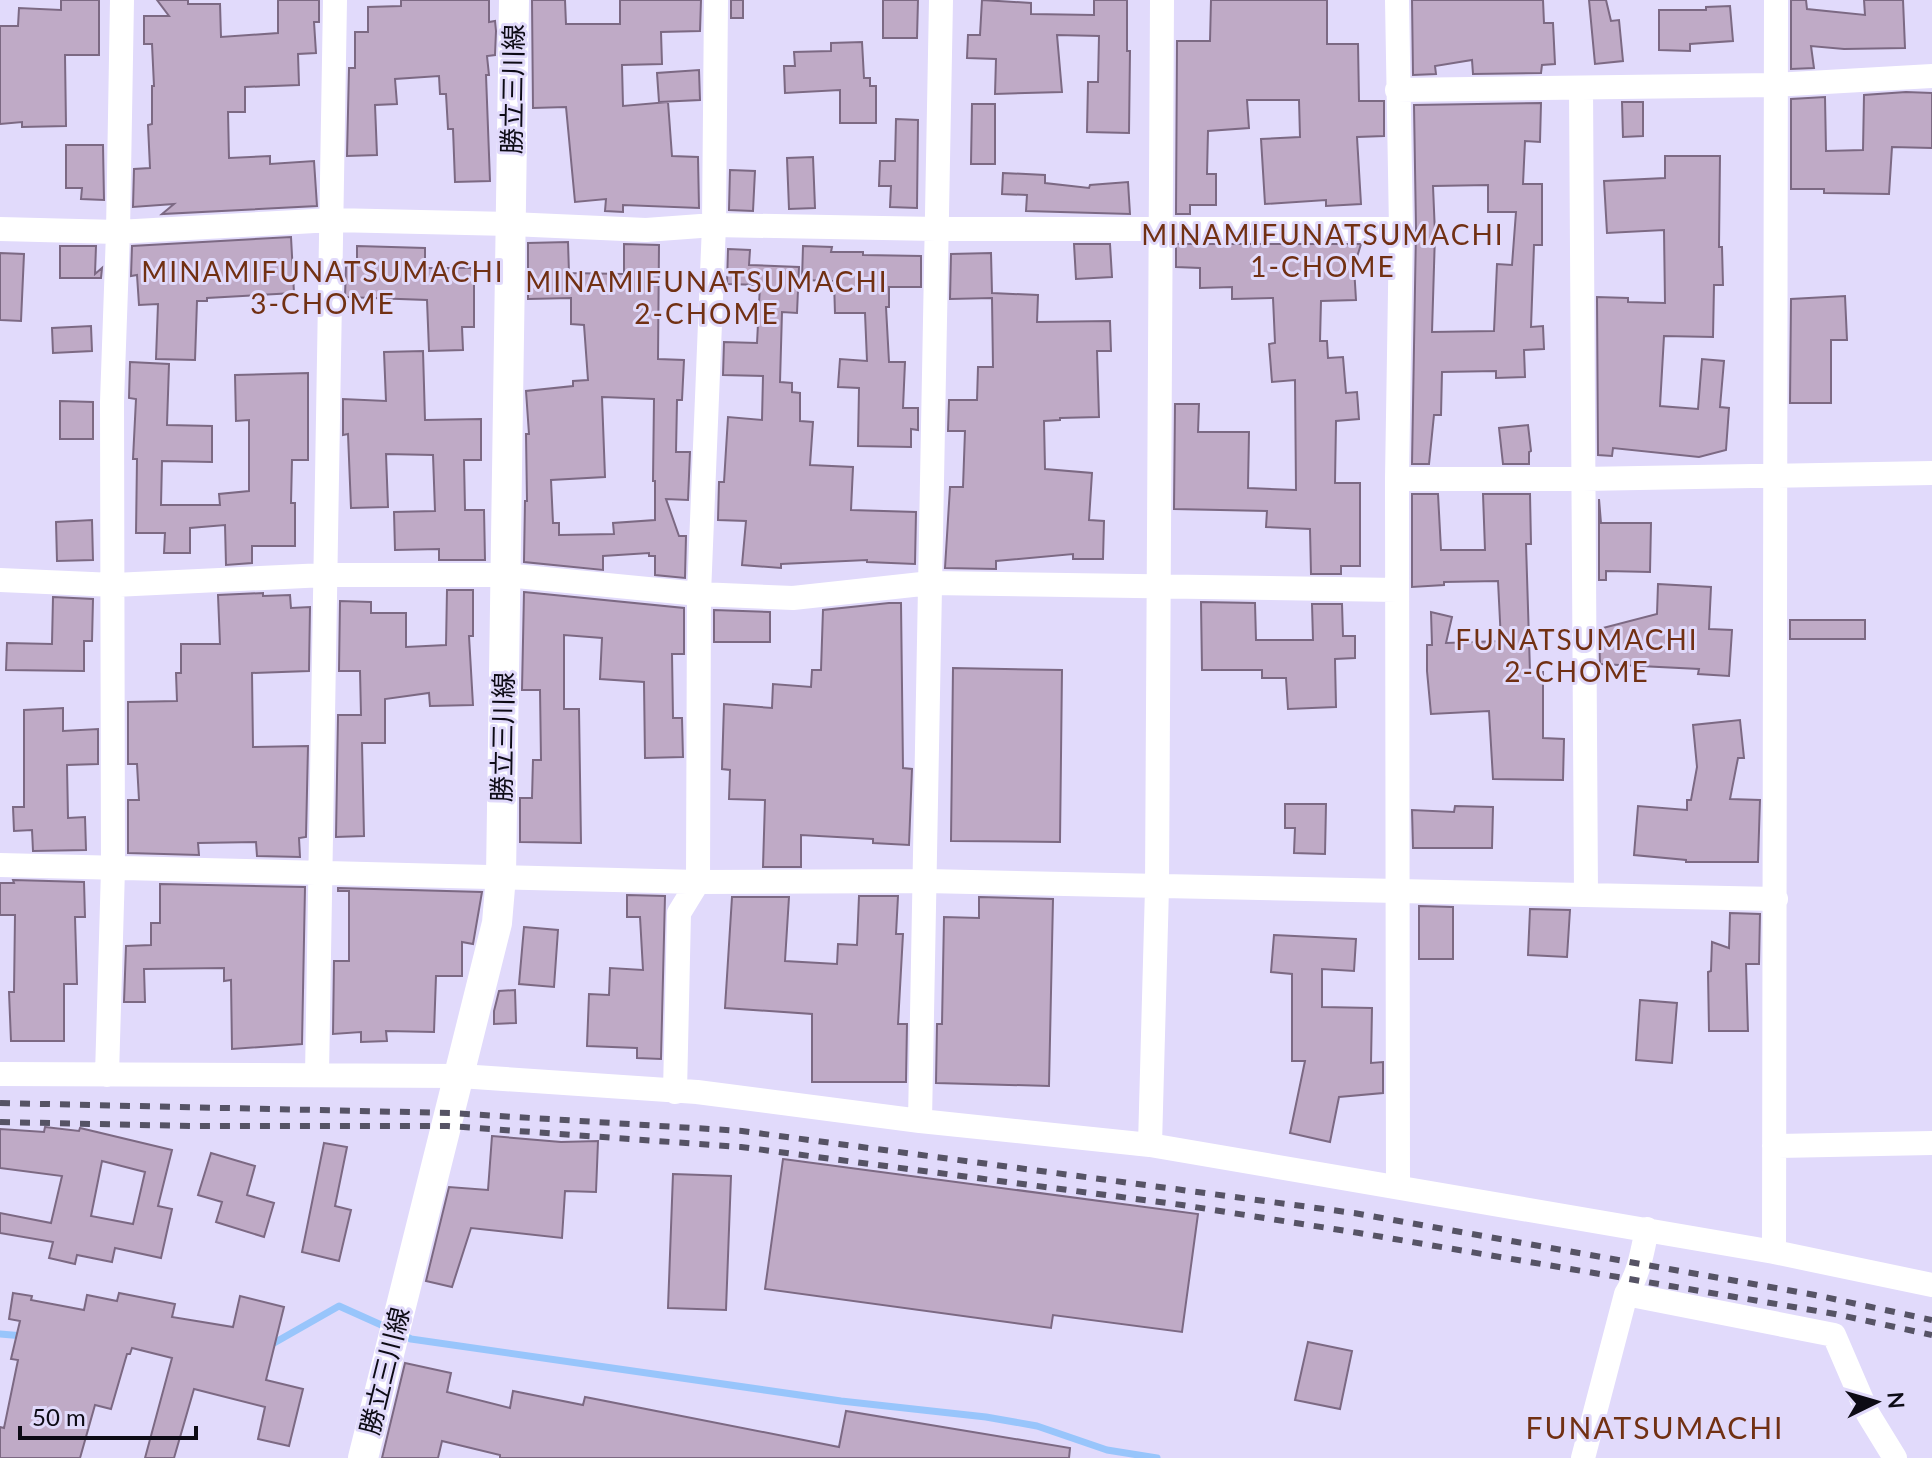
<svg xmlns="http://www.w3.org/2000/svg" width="1932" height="1458" font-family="Lato,'Noto Sans JP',sans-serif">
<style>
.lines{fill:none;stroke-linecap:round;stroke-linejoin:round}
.stream{stroke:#98c5fb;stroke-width:7}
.building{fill:#bfaac6;stroke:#7c6983;stroke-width:2;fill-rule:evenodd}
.minor{stroke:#fff;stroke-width:24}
.major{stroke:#fff;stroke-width:30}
.rail{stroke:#565365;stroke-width:6;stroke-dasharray:10 10;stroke-linecap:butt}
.labels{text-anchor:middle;stroke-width:6;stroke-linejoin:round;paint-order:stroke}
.street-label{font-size:26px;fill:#0d0b15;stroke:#e1dafb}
.neighbourhood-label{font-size:28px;letter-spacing:2px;fill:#713013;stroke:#e1dafb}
.quarter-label{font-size:30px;letter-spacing:2px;fill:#713013;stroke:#e1dafb}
</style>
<rect width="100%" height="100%" fill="#e1dafb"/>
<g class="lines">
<path class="stream" d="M0,1334L24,1336
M403,1335L411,1339L841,1401L986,1417L1037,1426L1107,1450L1157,1458
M266,1340L274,1343L339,1306L388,1328"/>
</g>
<path class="building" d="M61,0H99V55H65L66,126L22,127V122L0,124V26H18L19,8L61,10Z
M157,0H188V4H220L221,37L278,33V0H319V22H314L316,53L298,54L299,85L245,87V112H228L229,158L270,156V164L314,161L317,206L162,214L174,204L133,207L134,169L150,168L148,125L152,124V86H154L152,44H144V16H169Z
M401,0H489V22L495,21L496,31L495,55L487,56L489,75H486L490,181L455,182L453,129H448L446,94H440L439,76L395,79L397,104L375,105L377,155L347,156L349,68H355V32H368V7L401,6Z
M532,0H565L566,24H620V0H701L700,31L661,32L662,64L622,65L623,106L668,102L672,156L698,157L699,208L623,205V212L605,211L606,199L575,202L566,107L533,108Z
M731,0H743V18H731Z
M883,0H918L917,38H883Z
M982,0L1031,3V14L1094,15V0H1127V51H1130L1129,133L1087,132L1088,82H1098L1099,36L1057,35L1062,92L995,94L996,59L967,58L968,35H980Z
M1211,0H1327V44H1358L1359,101H1384V136L1357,137L1361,204L1326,206V200L1265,204L1261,139L1300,137L1299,100H1247L1249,128L1208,131L1207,174H1216V205H1190V214H1176L1177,41H1210Z
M1412,0H1543L1544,23H1553L1555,64L1542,65L1541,73L1473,74L1472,60L1435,66L1436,74L1413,75Z
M1589,0H1606L1611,21L1619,20L1623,61L1595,64Z
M1791,0H1806L1807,9L1865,15L1864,0H1903L1905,48L1844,49L1811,46L1814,68L1791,69Z
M1730,6L1733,41L1690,44V51L1659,50V10H1706V7Z
M862,42L864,78H870V86H876V123H840V90L785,93L784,66H795L794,52L831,51V43Z
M699,70L700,100L659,102L657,73Z
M1906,92L1932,93V148L1892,147L1889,194L1824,193V189H1791V99L1825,97L1826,151L1863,150L1864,95Z
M1622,102H1643V136L1623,137Z
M1541,103L1540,142L1525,141L1523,184H1542V245H1534L1531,327L1543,326L1544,349L1524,350L1525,377L1496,378V371L1442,372L1441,415H1434L1429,464H1412L1416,229L1414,105ZM1488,185V212H1516L1512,265L1497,264L1494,331L1432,332L1435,234L1433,186Z
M972,104H995V164H971Z
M896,119L918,120L917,208L890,207L891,186H879L880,161H895Z
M66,145H103L104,200L81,199L82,188H66Z
M1665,156H1720L1719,247H1722L1723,285H1714L1713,337L1664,336L1660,406L1698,409L1702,359L1724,361L1720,407L1729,408L1726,450L1699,457L1613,448L1612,456L1598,455L1597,297L1628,298V302L1665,303L1664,230L1607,233L1604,181L1665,178Z
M813,157L815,208L789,209L787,158Z
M730,170L755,171L753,211L729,210Z
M1003,173L1045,175V183L1089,188L1090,185L1128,182L1130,214L1026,211L1027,195L1002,194Z
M291,237L294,293L207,298V301H197L195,360L156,359L158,304L139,305L137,275L131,276L132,246Z
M568,242L569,273L624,274V244L659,245L658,359L684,360L682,400H677L676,452H690L688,500L666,499L679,536H686L685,578L655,575V556H649V553L603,556V570L524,562L525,501H527L526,434H529L526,391L573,386V381L588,380L584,325L571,324V298L528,299V243ZM602,397L654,399L653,481H655V520L613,523L614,534L559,535V523H553L551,480L605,477Z
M1074,244H1110L1112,277L1076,279Z
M1176,244H1361L1354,267L1356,300L1321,301L1320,341H1327L1328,358L1343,357L1346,393L1357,392L1359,419L1336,421L1335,483H1360V566H1341V574H1311L1310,529L1266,527L1267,511L1174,509L1175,404H1199L1198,432H1249L1248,488L1296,490L1295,380L1272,382L1269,344L1275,343L1273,298L1232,299V287L1200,288V268L1176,267Z
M60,246H96L95,274L102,268L101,278H60Z
M357,246L425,248V268H474V327H462L463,350L429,351L427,300L345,297L346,266H357Z
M803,246L832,247L831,252H863V255L921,256V287H889V307H886L889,362H905L903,408H918V430L911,429V447L858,446L859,388L838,387L840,359L867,361L865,313H835L834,281L802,280Z
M728,249L750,250L749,265L799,267L797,313L782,312L780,382L792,383V392L800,393V421L813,422L810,465L853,467L851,510L916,512L915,564L867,562V560L781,564V568L742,565L746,521L718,520L719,482H724L728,417L762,420L763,376L723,375L724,342L757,343L760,285L727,284Z
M0,253L24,254L21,321L0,320Z
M991,253L992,293L1038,295L1037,322L1110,321L1111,351H1097L1099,417L1060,418V420L1044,421L1045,469L1092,473L1089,520L1104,521L1103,559H1073V554L996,561V569L945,568L950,487H963L965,431H948L949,400H977L978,367H993L992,298L950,299L951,254Z
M1845,296L1847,340H1831V403H1790L1791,299Z
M91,326L92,351L53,353L52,328Z
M423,351L425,420L481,419V460H464L465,510H484L485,560H439V549L395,550L394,512L435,511L433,455L386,454L388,507L351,508L348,434L343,435V399L386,401L384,352Z
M130,362L169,364L167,425L212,426V462L162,461L161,505H220L219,494L249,491V420L236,421L235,375L308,373V460H292L291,503H295V546H252V563L226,565L225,525L190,528V553H164L165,533H136L137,459H133L136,399L129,398Z
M60,401L93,402V439H60Z
M1528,425L1531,451L1529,452V464H1503L1499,428Z
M1412,494H1438L1441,550H1485L1483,494H1530L1531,544H1526L1530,672H1543V738L1564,739L1563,780L1493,779L1489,711L1431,714L1427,671V645H1432L1431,612L1452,617L1446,643L1501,641L1498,581L1444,582V585L1412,587Z
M1599,499L1601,523H1651L1650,572L1606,571V580H1599Z
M92,520L93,560L57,561L56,522Z
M1658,584L1711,587L1709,629L1732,630L1729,676L1698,674L1699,669L1600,664L1599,629L1657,614Z
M447,590H473V636H469L473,705L430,706L429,693L385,699V743H362L364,836L336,837L338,715H361L360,671H339L340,601L371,602V613H406V647L446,645Z
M524,592L684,608V654H672L673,718H682L683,757L645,758L644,682L600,679L602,638L564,635V709H579L581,843L520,842V798H532L533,760H541L540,690H522Z
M263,593V596L290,595L291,608L310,607L309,671L252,673L253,747L308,746L306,837L299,838L300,857L257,856L256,842L198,843L199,855L128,853V800H139L137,764H128V702L177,701L176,673H181V644H220L218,595Z
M53,597L93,599L92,641H84V671L6,670L7,643L52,644Z
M1201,602L1255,603L1256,640H1313L1312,604H1342L1343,636H1355V658L1335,659L1336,707L1288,709L1286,678H1262V670H1202Z
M889,603H901L903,768L912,769L909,845L873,843V839L801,835V867H763L765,800L729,799L730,770L722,769L724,704L772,708L773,684L811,687L812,670H821L823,610Z
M714,610L770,612V642H714Z
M1790,620H1865V639H1790Z
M953,668L1062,670L1060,842L951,841Z
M63,708V731L98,729V764L67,765L68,818L85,817L86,850L33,851L32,830L14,831L13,807H24V710Z
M1740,720L1744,758H1738L1730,799L1760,800L1758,862H1686V860L1634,855L1638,806L1687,810V800H1691L1697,767L1693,725Z
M1285,804H1326L1325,854L1294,853L1295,828H1285Z
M1455,806L1493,807L1492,848H1413L1412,810L1454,812Z
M13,880L84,882L85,917H75L77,984H64V1041H11L9,992H14L15,915H0V883H14Z
M160,884L305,887L302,1044L232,1049L231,980L224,981V968L144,969L145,1002H124L126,946L151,945V923H160Z
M338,888L482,892L473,944L462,942V976H436L434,1032L386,1031L387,1041L361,1042V1032L333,1034L334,961H349V891H338Z
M627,895L665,896L661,1059L637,1058V1048L587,1046L589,994L609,995L610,968L643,970L640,917H627Z
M859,896H898L896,934H903L898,1024H907L906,1082H812V1014L725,1008L732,897H789L785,961L837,964L838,944L857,945Z
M979,897L1053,899L1049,1086L936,1083L937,1024H942L944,917L979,918Z
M1419,906L1453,907V959H1419Z
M1530,909L1570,910L1567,957L1528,955Z
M1730,913L1760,914L1759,964H1746L1748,1031H1709L1708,972L1711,971L1712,942L1729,948Z
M524,927L558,930L554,987L519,984Z
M1274,935L1356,939L1354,971L1322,969V1007L1372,1008L1371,1063L1383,1062V1093L1339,1097L1330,1142L1290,1133L1305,1061H1292V974L1271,972Z
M515,990L516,1023L494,1024V1011L499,991Z
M1640,1000L1677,1003L1672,1063L1636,1060Z
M45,1127L79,1131L80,1128L172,1150L158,1206L172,1209L161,1258L115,1248L112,1262L77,1255L75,1264L49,1258L53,1242L0,1233V1213L51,1223L62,1176L0,1168V1129L44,1132ZM102,1161L145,1172L133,1224L91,1216Z
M492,1136L561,1142L598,1141L596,1192L565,1191L562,1238L471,1228L452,1287L426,1281L449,1187L488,1190Z
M324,1143L347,1147L335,1206L351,1210L339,1261L302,1252Z
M211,1153L255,1166L247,1195L274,1203L264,1237L216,1222L222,1202L198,1195Z
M783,1159L1198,1214L1182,1332L1053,1315L1051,1328L765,1289Z
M673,1174L731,1176L726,1310L668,1308Z
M13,1293L32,1296L31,1300L84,1310L87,1295L117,1301L119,1293L175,1304L172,1317L233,1327L240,1296L284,1307L266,1380L303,1389L289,1446L258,1439L265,1407L194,1389L174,1458H145L172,1358L132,1348L130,1354H127L111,1409L95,1405L80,1458H0V1427L4,1428L18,1360L11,1359L20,1321L9,1319Z
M1308,1342L1352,1351L1340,1409L1295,1400Z
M405,1363L451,1373L447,1392L510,1408L513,1391L583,1405L585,1397L839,1447L846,1411L1070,1448L1069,1458H500V1455L442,1441L438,1458H382Z"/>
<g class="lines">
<path class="minor" d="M1397,0L1401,229L1397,479L1398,1186
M1581,88L1586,895
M1397,90L1774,85L1932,76
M0,229L118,232L332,220L511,224L646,230L714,225L936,229H1401
M1397,479H1583L1932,473
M0,580L114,585L325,575H505L699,594L793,598L931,583L1397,590
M0,865L698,882L925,881L1776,899
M0,1074L460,1076L697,1092L920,1121L1150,1145L1774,1252L1932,1285
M107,1075L113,869L112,402L118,232L122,0
M317,1075L335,0
M675,1092L679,913L698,882L699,594L714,225L716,0
M920,1121L941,0
M1150,1145L1157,888L1162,0
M1774,1146L1932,1143
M1774,1252L1776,0
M1626,1294C1639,1274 1642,1253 1647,1229
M1583,1458L1626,1294L1834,1335L1868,1414L1895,1458"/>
<path class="major" d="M363,1458L497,923L501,876L514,0"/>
<path class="rail" d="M0,1103L451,1113L742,1131L1354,1213L1815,1295L1932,1320
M0,1122L191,1126H448L741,1147L1182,1205L1359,1233L1835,1314L1932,1335"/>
</g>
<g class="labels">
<g class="street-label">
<text transform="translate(513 89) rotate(-89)" y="9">勝立三川線</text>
<text transform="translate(503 737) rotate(-89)" y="9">勝立三川線</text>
<text transform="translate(385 1371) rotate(-76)" y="9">勝立三川線</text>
</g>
<g class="neighbourhood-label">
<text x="1323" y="245">MINAMIFUNATSUMACHI<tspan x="1323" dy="32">1-CHOME</tspan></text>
<text x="323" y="282">MINAMIFUNATSUMACHI<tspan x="323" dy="32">3-CHOME</tspan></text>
<text x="707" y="292">MINAMIFUNATSUMACHI<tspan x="707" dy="32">2-CHOME</tspan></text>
<text x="1577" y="650">FUNATSUMACHI<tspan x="1577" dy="32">2-CHOME</tspan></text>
</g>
<g class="quarter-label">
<text x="1655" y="1439">FUNATSUMACHI</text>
</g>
</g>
<g transform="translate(1876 1402) rotate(85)" stroke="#e1dafb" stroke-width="6" paint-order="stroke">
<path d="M0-6L14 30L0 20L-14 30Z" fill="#0d0b15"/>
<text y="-12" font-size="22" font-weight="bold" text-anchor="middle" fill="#0d0b15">N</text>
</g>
<path d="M20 1426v12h176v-12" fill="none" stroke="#0d0b15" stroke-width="4"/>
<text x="32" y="1426" font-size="24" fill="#0d0b15" stroke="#e1dafb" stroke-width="6" paint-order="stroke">50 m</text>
</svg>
